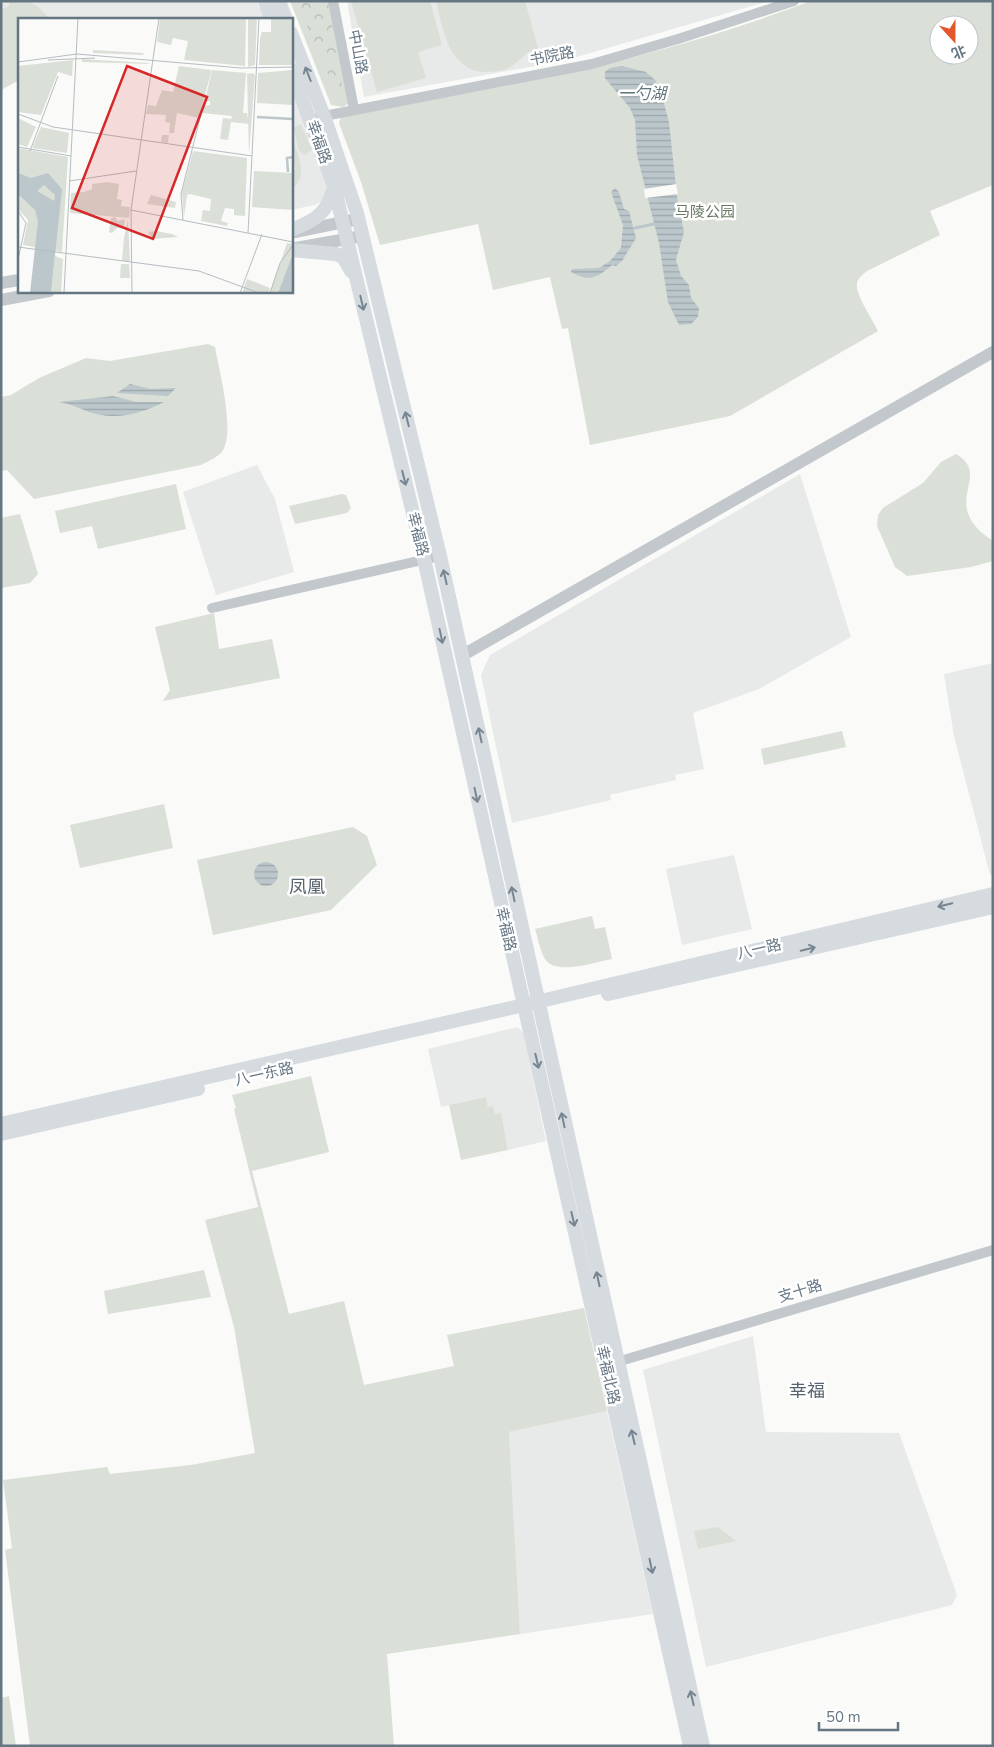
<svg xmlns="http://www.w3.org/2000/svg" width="994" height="1747" font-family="'Nunito Sans','Noto Sans SC',sans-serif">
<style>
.built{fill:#e8e9e9}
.green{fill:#dadfd7;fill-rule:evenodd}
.forest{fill:url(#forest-crowns)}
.water{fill:url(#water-rules)}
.pier{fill:#fafaf8}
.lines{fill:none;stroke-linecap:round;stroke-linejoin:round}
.stream{stroke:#bbc7cb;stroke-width:3}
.minor{stroke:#c3c8cc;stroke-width:10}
.tertiary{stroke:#c3c8cc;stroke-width:12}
.secondary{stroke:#d6dbdf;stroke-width:14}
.oneway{stroke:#768591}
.labels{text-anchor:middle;stroke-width:5;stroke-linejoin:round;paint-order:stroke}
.street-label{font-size:15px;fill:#657683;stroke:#fff}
.park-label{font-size:15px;fill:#687a64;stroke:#fff}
.water-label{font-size:16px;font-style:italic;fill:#60757c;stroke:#fff}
.quarter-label{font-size:18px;fill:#57646e;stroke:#fff}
.inset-river{fill:none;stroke:#bbc7cb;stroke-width:2.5}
.inset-road{fill:none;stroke:#b5bdc2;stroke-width:1}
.view{fill:#d62828;fill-opacity:0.15;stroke:#d62828;stroke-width:2.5}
.inset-edge{fill:none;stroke:#657683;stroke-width:2.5}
</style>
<defs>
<pattern id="forest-crowns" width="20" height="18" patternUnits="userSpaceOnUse" patternTransform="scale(1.25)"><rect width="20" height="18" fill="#dadfd7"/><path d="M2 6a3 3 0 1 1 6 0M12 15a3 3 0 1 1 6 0" fill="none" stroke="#b4b9b4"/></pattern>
<pattern id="water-rules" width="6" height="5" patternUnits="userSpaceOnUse" patternTransform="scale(1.25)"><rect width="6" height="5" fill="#bbc7cb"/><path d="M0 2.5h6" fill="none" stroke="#9ca6aa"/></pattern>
</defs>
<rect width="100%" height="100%" fill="#fafaf8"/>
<path class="built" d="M1,1H257L264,19H19V80L1,90Z
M347,1H769L563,61L364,97Z
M291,84L330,182L322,201L315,205L291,210Z
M257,465L275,499L294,572L216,595L183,492Z
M800,474L851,637L759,689L693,713L704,769L675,775L676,780L610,795L611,800L512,823L481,675L490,655Z
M993,663V875H990L954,736L944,674Z
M734,855L752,929L682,945L666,869Z
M517,1027L523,1032L546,1141L508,1150L501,1114L495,1115L488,1107L486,1097L441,1107L428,1049Z
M753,1336L766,1432L899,1433L957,1595L952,1605L706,1667L643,1370Z
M607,1411L653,1614L520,1634L509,1432Z"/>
<path class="green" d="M8,1C32,1 35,2 50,19H19V80L1,90V10L10,5Z
M290,1H331L348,100V104L343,107L331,105Z
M351,1H430L442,45L418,52L426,78L377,92Z
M436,1H525L538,48C523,53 522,60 510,67C503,71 492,72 484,72C448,70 443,28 436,1Z
M811,1H993V185L930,211L940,235L867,271C863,274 858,278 857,283C855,295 873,320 878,331L730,416L590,445L568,328L562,329L550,277L493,290L478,224L380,245L361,182L339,123L341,117C446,96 553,80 656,51C709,37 760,20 811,1ZM939,25H969V55H939Z
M301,124L312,150L305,155L299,151L294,131V127Z
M291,134C296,151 311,177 291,189V171L296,169L291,156Z
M208,344L215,347C219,370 235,430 223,450C219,457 208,461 201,465L34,499L7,470L1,471V397L11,395L39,378L86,358L110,361Z
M956,454C994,476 936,504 993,541V561L971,567L907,576L895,567L877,526L878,515L883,508L923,483L941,462Z
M176,484L186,529L98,549L92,526L60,533L55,511Z
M342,494L346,495L351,508L347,513L295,524L289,506Z
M20,514L38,574L30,583L1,588V518Z
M214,613L219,649L272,639L280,678L163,701L170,690L155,627Z
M842,731L846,747L764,765L761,749Z
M164,804L173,848L80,868L70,825Z
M353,827L367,836L377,865L331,910L213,935L197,860Z
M592,916L595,929L605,927L612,959C595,962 556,976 545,959C540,951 538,938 535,929Z
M311,1076L329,1152L252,1171L289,1314L344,1301L364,1385L454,1366L447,1335L584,1308L607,1411L509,1432L520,1634L387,1654L394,1746H30L5,1550L12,1548L3,1480L107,1467L110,1474L191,1465L255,1453L234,1327L205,1220L258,1207L234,1109L236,1108L232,1095Z
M486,1097L488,1107L493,1106L495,1114L501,1113L508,1150L461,1160L449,1105Z
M204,1270L211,1297L108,1314L104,1291Z
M718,1527L736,1541L698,1549L694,1531Z
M9,1696L16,1746H1V1698Z"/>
<path class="forest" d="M296,1H328L343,91L336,92Z"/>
<path class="water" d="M622,66L646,72L655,80L660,89L669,122L677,197L684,232L676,260L681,276L689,285L691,298L699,308L698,317L691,324L679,325L668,302L659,243L637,155L635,120L630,108L605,78V72L610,68Z
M615,188L619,192L624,209L629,211L636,238L622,261L616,266L612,265C598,278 588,282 571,272L572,269L599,268L610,261L621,248L623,225L611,192Z
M130,384L151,389L176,388L168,396L117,393Z
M113,396L136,402H164C141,414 115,421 89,412C79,408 70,404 59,402Z
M254 874a12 12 0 1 1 24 0a12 12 0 1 1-24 0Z"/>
<path class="pier" d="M676,184L678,194L645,198L644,189Z"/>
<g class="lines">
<path class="stream" d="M635,228L654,224"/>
<path class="minor" d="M333,1L354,109
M319,117L592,64L678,39L794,1
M212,608L440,556
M617,1362L993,1250"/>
<path class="tertiary" d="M295,232L358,219
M296,248L363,236
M1,283L19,280
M1,300L49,291
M463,655L993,352"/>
<path class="secondary" d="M265,1L271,19
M279,1L286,19
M291,33L324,116L357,213L440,556L703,1746
M291,69L334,186L424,559L690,1746
M291,230C316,220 327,214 334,187
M291,250L336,254L343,257L351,271
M608,994L993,907
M1,1124L524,1005L993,894
M1,1134L198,1089"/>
</g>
<defs><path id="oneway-shaft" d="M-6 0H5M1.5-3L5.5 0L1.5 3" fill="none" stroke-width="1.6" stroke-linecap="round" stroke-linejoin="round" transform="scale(1.25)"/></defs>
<g class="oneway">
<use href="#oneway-shaft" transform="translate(308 74) rotate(-111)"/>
<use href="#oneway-shaft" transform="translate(362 303) rotate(77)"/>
<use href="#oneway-shaft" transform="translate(407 419) rotate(-104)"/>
<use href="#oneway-shaft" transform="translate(404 478) rotate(76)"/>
<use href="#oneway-shaft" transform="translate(445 577) rotate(-103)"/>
<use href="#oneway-shaft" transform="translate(441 636) rotate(78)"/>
<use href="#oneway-shaft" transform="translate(480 735) rotate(-102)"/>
<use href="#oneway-shaft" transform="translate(476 795) rotate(78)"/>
<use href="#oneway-shaft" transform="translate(513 894) rotate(-102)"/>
<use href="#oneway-shaft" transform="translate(945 905) rotate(166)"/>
<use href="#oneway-shaft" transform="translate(808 949) rotate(-13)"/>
<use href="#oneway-shaft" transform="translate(537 1061) rotate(77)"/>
<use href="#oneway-shaft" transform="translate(563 1120) rotate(-102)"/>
<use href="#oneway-shaft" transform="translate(573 1219) rotate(77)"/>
<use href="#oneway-shaft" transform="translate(598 1279) rotate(-102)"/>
<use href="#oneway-shaft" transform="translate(633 1437) rotate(-103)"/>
<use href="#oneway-shaft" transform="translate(651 1566) rotate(78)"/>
<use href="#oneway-shaft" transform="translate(692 1698) rotate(-103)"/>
</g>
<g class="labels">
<g class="street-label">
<text transform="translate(358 52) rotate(79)" y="5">中山路</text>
<text transform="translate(552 56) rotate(-11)" y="5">书院路</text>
<text transform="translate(319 142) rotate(71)" y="5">幸福路</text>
<text transform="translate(418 534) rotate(76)" y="5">幸福路</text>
<text transform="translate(506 929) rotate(77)" y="5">幸福路</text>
<text transform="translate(759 949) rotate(-13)" y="5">八一路</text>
<text transform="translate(264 1074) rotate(-13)" y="5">八一东路</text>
<text transform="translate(800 1291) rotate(-17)" y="5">支十路</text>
<text transform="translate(608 1375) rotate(77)" y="5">幸福北路</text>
</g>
<g class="park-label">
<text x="705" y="217">马陵公园</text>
</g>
<g class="water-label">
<text x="642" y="99">一勺湖</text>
</g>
<g class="quarter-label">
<text x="307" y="893">凤凰</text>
<text x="807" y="1397">幸福</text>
</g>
</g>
<g transform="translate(18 18)">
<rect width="275" height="275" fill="#fafaf8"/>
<path d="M142,0H228L227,48L166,42L170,23L155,20L153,27L139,24ZM230,0H239L237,47L230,49ZM253,0H275V47H241L242,20L244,14H253ZM75,32L126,35L125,37L75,35ZM64,41L130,45L132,46L64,44ZM55,42L54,58L40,54L23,97L0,94V48ZM161,48L193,52V54L181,100L159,95L156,115H151L150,125L143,124L144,117H151L152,105L147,104L148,97L128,96L130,87L138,88L144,72L155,74ZM194,52L228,55L225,95H229L231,106L213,104L210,122L202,121L205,100L213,101L214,98L184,95L186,88L192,87V83H187ZM275,52V87L239,85L240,55ZM234,55L237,57L231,136L229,56ZM0,100L18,109L9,129L0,126ZM23,109L51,115L49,135L14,130ZM0,130L50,139L44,234L5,227L10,202L0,191ZM175,133L229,140L227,198L216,197V191L207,190L203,203L210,205L209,208L183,203L185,192L192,193L193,181L172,176L169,177L166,199L164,174ZM236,153L275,155V192L234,189ZM89,164L101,166L99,181L104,182L103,188L112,189L111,200L52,195L53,175L66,174L74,171V166ZM133,177L158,184L157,190L129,186ZM97,199L100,203L107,201L106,210H99L94,215L91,214L93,200ZM110,201L112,243H104L106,220ZM138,213L154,216L160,219L134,221L130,214ZM269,225L275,226V235L260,275H252ZM37,238L45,241L43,275H33ZM103,246H111L112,260H102ZM229,261L252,270L251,275H224Z" fill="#dadfd7"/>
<path d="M0,155L13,160L30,155L44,171L33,275H12L20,203L17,192L0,176ZM26,167L37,177L36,183L19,173ZM275,232V275H260L275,235Z" fill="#bbc7cb" fill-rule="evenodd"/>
<path class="inset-river" d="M239,99L275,101M270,154L269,140L275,139"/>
<path class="inset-road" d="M30,42L77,40M0,44L59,36L223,50L275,49M0,96L35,109L234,138M0,129L53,138M12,133L40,58M51,163L118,153M113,192L275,224M0,193L8,205L0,242M165,202L163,176L183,96M230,215L241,0M0,229L181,253L241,275M46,275L60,0M114,275L113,192L141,0M222,275L244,216M252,275L262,245L275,227"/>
<path class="view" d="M109,48L189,79L135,221L54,190Z"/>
<rect width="275" height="275" class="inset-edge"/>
</g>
<rect width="994" height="1747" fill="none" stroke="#657683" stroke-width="5"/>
<g transform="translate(954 40) rotate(159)"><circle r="24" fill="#ffffff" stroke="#c1c8cd"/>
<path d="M0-4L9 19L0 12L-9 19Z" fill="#e4572e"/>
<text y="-8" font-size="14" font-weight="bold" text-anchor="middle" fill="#657683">北</text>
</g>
<path d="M819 1722v8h79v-8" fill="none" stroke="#657683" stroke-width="2.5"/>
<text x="826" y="1722" font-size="15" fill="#657683" stroke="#ffffff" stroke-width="4" paint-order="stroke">50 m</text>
</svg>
